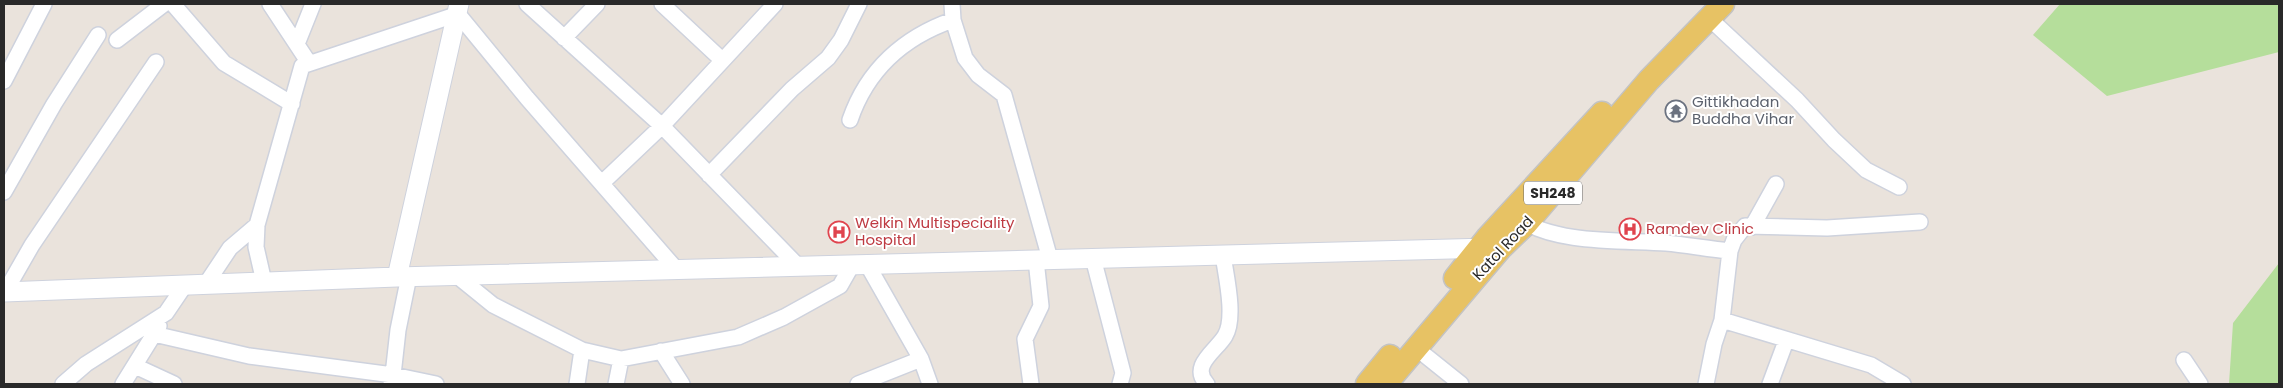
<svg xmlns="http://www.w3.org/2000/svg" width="2283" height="388" font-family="Poppins,sans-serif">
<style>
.green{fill:#b5de9b}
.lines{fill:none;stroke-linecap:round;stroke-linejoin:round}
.minor-casing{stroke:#ced2dd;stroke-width:18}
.tertiary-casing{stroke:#ced2dd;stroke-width:21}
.primary-casing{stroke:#c3c3c3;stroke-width:25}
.minor{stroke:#fff;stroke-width:15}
.tertiary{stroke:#fff;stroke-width:19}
.primary{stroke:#e7c264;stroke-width:22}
.labels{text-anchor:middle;stroke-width:4;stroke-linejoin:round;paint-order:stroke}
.shield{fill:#fff;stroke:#696969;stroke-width:1}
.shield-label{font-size:14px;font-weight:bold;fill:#292929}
.worship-label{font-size:15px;fill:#5b616d;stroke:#fff;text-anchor:start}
.health-label{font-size:15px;fill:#be3a42;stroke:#fff;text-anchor:start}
.street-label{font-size:15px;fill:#292929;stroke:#fff}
</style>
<rect width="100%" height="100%" fill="#eae3dc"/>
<path class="green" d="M2060,4H2279V52L2107,96L2033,35Z
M2279,263V384H2229L2233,323Z"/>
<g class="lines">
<g class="minor-casing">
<path id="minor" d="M173,4L224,63L292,104
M270,4L309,63
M527,4L662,126L798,266
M662,4L722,60
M952,4L953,20L965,58L978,75L1004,95L1050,259
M1709,18L1797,100L1834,140L1866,170L1899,187
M564,38L597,4
M117,40L164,4
M297,44L313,4
M4,81L44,4
M850,120C867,70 904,37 953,20
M709,175L792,89L828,58L841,40L859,4
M603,182L662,126L775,4
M4,192L54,104L98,35
M1520,219C1555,244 1623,240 1666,243C1687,245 1709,249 1730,251
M257,225L256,247L264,282
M1752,227L1776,184
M1093,258L1123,373L1120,384
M456,275L493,305L582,350L621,359L738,337L784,317L840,286L852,265
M206,284L230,248L257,225L302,66L458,14L527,98L676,269
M5,292L32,245L156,62
M1722,320L1871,365L1903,384
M154,334L249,356L393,375L398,330L409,276
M1416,348L1461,384
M661,351L682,384
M921,359L930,384
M2184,360L2200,384
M135,366L174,384
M63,384L86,364L166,313L185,285
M123,384L159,326
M391,384L393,375L436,384
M577,384L582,350
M616,384L621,359
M858,384L921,359L867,264
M1031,384L1025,339L1041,306L1036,260
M1207,384C1189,366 1217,350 1225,336C1236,318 1226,276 1223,255
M1706,384L1714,344L1722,320L1730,251L1734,240L1745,226L1827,228L1920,222
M1770,384L1786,341"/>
</g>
<g class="tertiary-casing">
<path id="tertiary" d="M397,277L459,4
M4,292L397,277L1489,248"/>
</g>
<g class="primary-casing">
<path id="primary" d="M1455,278L1487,238L1602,113
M1367,384L1390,356
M1386,384L1501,248L1526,224L1649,80L1723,4"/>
</g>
<use href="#minor" class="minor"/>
<use href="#tertiary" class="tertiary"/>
<use href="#primary" class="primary"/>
</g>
<defs>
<g id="temple-ring" transform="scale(1.125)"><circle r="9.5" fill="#fff" stroke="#6b7280" stroke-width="1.5"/><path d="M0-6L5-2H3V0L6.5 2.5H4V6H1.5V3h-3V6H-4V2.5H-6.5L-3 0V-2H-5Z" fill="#6b7280"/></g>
<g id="hospital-ring" transform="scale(1.125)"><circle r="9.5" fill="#fff" stroke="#e0444e" stroke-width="1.5"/><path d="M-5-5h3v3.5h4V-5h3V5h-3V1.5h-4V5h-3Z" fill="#e0444e"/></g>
</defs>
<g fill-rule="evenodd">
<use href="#temple-ring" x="1676" y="111"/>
<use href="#hospital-ring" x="1630" y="229"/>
<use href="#hospital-ring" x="839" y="232"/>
</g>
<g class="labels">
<rect class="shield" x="1524" y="181.5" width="58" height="23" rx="4"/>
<g class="shield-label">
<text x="1553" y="198">SH248</text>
</g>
<g class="worship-label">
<text x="1692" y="107">Gittikhadan<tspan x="1692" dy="17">Buddha Vihar</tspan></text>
</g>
<g class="health-label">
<text x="855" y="228">Welkin Multispeciality<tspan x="855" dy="17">Hospital</tspan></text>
<text x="1646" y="234">Ramdev Clinic</text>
</g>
<g class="street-label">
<text transform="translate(1503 248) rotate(-47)" y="5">Katol Road</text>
</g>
</g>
<rect width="2283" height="388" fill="none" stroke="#292929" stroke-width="10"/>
</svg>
